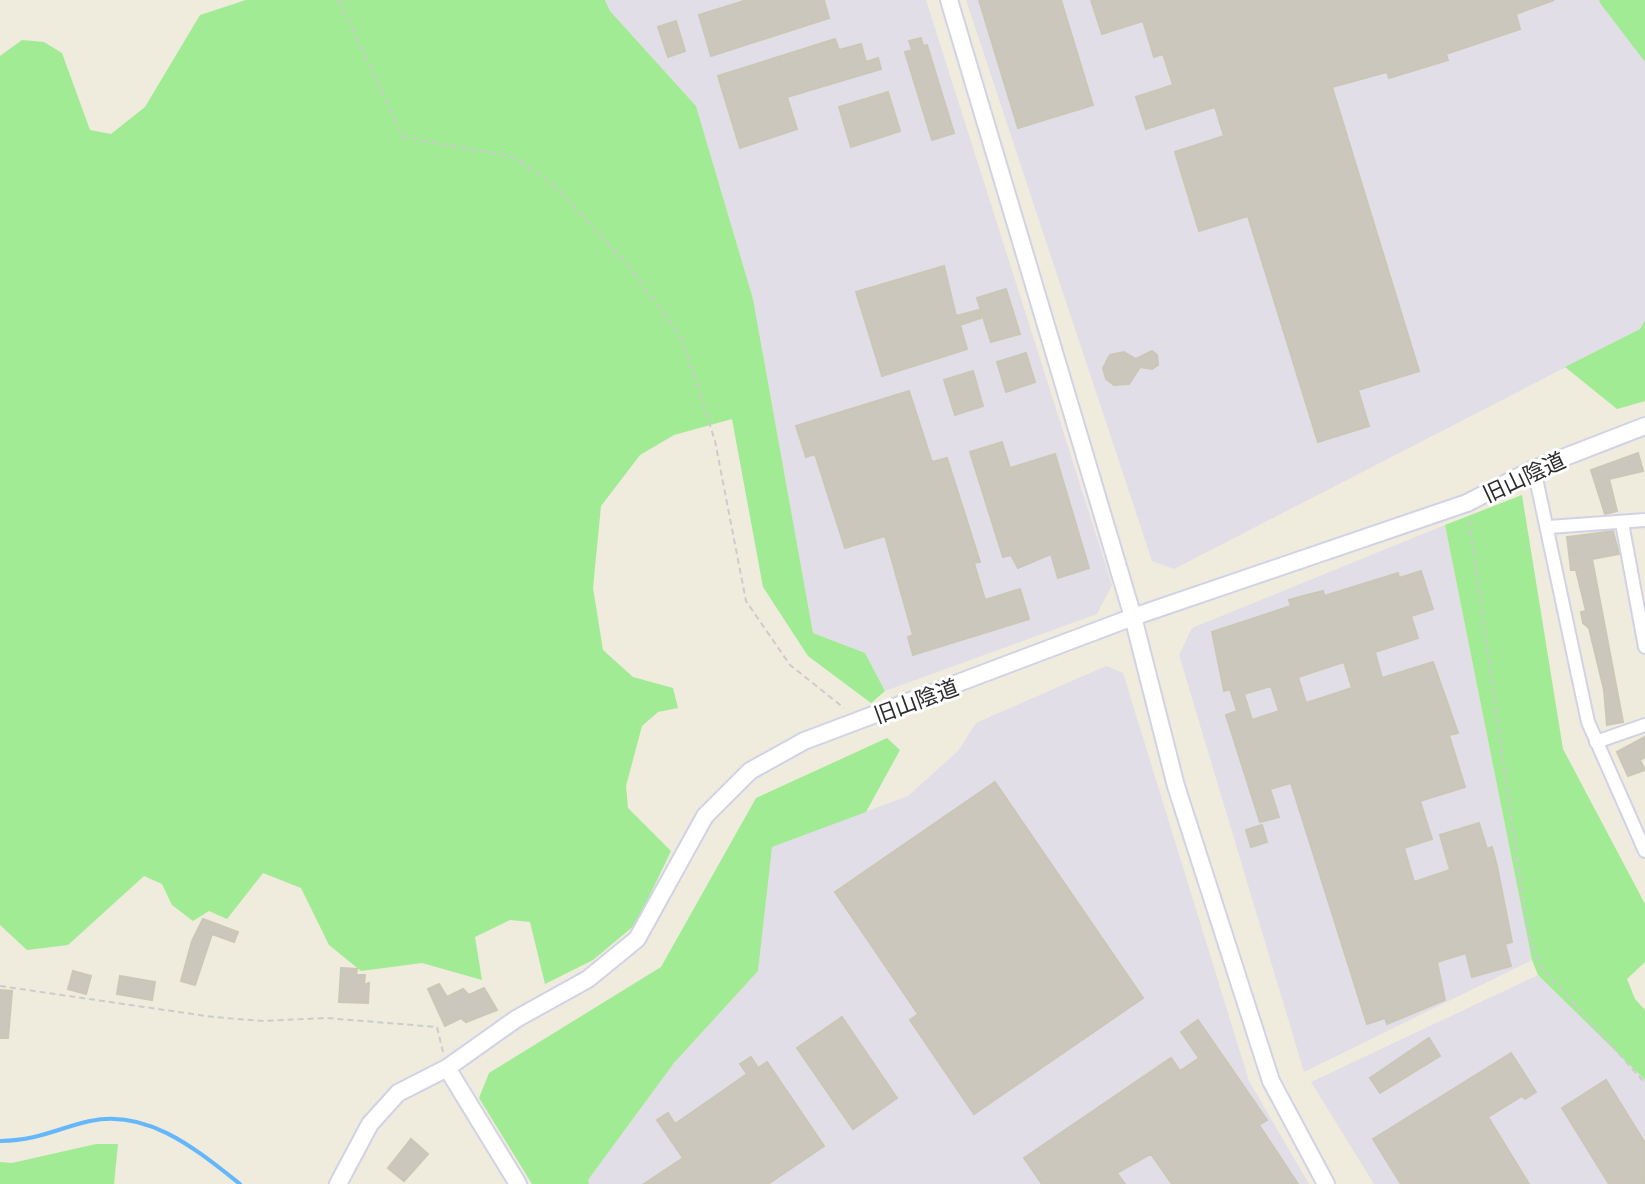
<svg xmlns="http://www.w3.org/2000/svg" width="1645" height="1184" font-family="'PT Sans','Noto Sans JP',sans-serif">
<style>
.industrial{fill:#e2dee7}
.green{fill:#a1eb94}
.lines{fill:none;stroke-linecap:round;stroke-linejoin:round}
.stream{stroke:#65b7fc;stroke-width:4}
.building{fill:#cbc7bc;stroke:#cbc7b6;stroke-width:2;fill-rule:evenodd}
.street-casing{stroke:#d2d2e6;stroke-width:16}
.secondary-casing{stroke:#d2d2e6;stroke-width:20}
.path{stroke:#ccc;stroke-width:2;stroke-dasharray:6 4;stroke-linecap:butt}
.street{stroke:#fff;stroke-width:12}
.secondary{stroke:#fff;stroke-width:16}
.labels{text-anchor:middle;stroke-width:6;stroke-linejoin:round;paint-order:stroke}
.street-label{font-size:22px;fill:#2c2c2c;stroke:#fff}
</style>
<rect width="100%" height="100%" fill="#efebdd"/>
<path class="industrial" d="M605,0H926L1112,585L1097,614L885,691L865,653L813,633L753,299L696,106L610,11Z
M966,0H1599L1645,62V320L1640,329L1174,569L1152,561Z
M1445,525L1532,960L1304,1072L1179,655L1192,628Z
M1106,666L1123,673L1249,1081L1309,1184H589L588,1180L674,1063L758,971L771,847L908,796L958,751L976,723Z
M1538,975L1645,1080V1184H1374L1311,1082Z"/>
<path class="green" d="M246,0H605L610,11L696,106L753,299L813,633L865,653L885,691L871,703L808,656L763,587L732,419L674,435L640,455L601,506L593,588L603,650L633,677L673,688L678,708L658,712L642,726L626,786L628,808L671,851L636,924L593,960L545,984L530,922L510,920L475,937L482,980L422,963L361,971L329,945L301,888L263,873L227,919L209,911L193,921L172,905L162,884L144,876L68,945L27,950L0,925V56L22,40L44,42L62,53L90,130L111,134L145,107L200,15Z
M1599,0H1645V62L1600,3Z
M1645,320V401L1617,409L1565,367L1640,329Z
M1522,495L1563,749L1645,904V962L1627,979L1635,999L1645,1010V1080L1538,975L1532,960L1445,525Z
M887,738L900,750L866,812L772,847L758,971L674,1063L588,1180L589,1184H532L479,1098L489,1073L661,967L756,798Z
M96,1144H118L114,1184H0V1162L12,1163Z"/>
<g class="lines">
<path class="stream" d="M0,1141C40,1140 55,1129 90,1121C148,1108 198,1151 240,1184"/>
</g>
<path class="building" d="M747,0H824L829,18L711,56L699,15Z
M979,0H1061L1093,105L1018,128Z
M1091,0H1554L1516,14L1520,29L1446,54L1448,60L1389,78L1387,72L1332,87L1419,371L1358,390L1369,426L1318,442L1248,216L1199,231L1175,152L1224,136L1215,107L1146,129L1136,97L1173,85L1163,54L1154,57L1143,21L1102,34Z
M676,21L685,51L668,57L658,27Z
M921,38L923,46L927,45L954,133L932,140L905,52L912,50L909,41Z
M835,39L839,50L861,44L866,62L878,58L881,69L787,97L797,129L740,148L718,76Z
M888,92L900,131L851,147L839,107Z
M944,266L956,316L979,310L981,318L960,325L967,349L882,376L856,292Z
M1006,289L1020,334L991,342L977,298Z
M1152,351L1157,355L1158,365L1152,369L1140,367L1129,384L1114,385L1106,379L1103,368L1110,355L1124,352L1136,359Z
M1026,353L1035,382L1006,392L997,362Z
M973,371L983,406L955,415L944,380Z
M909,391L932,462L947,458L980,562L974,563L985,600L1020,589L1029,619L913,655L908,637L913,635L885,536L845,548L815,454L806,457L796,426Z
M1002,442L1010,468L1055,454L1089,568L1058,578L1051,554L1018,568L1011,555L1003,557L970,452Z
M1638,453L1643,471L1609,479L1617,511L1605,514L1591,470Z
M1613,531L1619,554L1592,559L1623,722L1607,725L1604,690L1589,628L1583,623L1581,612L1586,611L1576,570H1571L1567,537Z
M1421,571L1433,609L1411,616L1418,638L1375,652L1382,678L1433,662L1458,733L1449,735L1465,787L1420,801L1432,839L1404,848L1414,882L1450,870L1440,835L1479,823L1487,849L1492,847L1497,866L1512,942L1505,944L1511,966L1472,977L1466,953L1437,962L1445,1000L1387,1024L1385,1018L1367,1024L1291,783L1270,789L1279,817L1260,822L1226,715L1237,711L1230,689L1224,691L1212,632L1291,606L1289,600L1303,596L1323,591L1324,596L1398,573L1399,578ZM1344,662L1352,688L1306,703L1298,677ZM1271,686L1279,711L1252,720L1244,694Z
M1645,737V757L1640,760L1645,770L1628,776L1617,752Z
M995,782L1143,998L974,1114L910,1020L918,1014L835,892Z
M1262,825L1267,842L1251,847L1246,830Z
M203,919L238,932L234,942L212,934L195,985L181,981L192,941Z
M341,968L357,969L356,975H365L364,985L369,983L368,1003L339,1002Z
M73,971L91,976L86,994L68,989Z
M120,976L155,982L152,1000L117,994Z
M439,984L447,997L463,989L469,995L484,988L497,1010L466,1022L461,1018L445,1026L428,989Z
M0,990L12,991L8,1038H0Z
M842,1017L897,1098L853,1129L797,1048Z
M1198,1020L1267,1120L1259,1125L1298,1184H1172L1151,1154L1117,1173L1125,1184H1042L1024,1158L1171,1058L1180,1071L1199,1058L1181,1032Z
M1429,1038L1440,1056L1380,1093L1370,1078Z
M1511,1053L1536,1092L1525,1099L1522,1096L1488,1117L1529,1184H1401L1373,1139Z
M751,1057L758,1068L767,1062L824,1146L768,1184H644L683,1158L657,1120L668,1113L675,1124L747,1074L740,1064Z
M1606,1080L1645,1143V1184H1609L1562,1108Z
M411,1139L428,1154L404,1181L388,1168Z"/>
<g class="lines">
<g class="street-casing">
<path id="street" d="M1534,469L1588,722L1645,851
M1622,523L1645,647
M1549,527L1645,520
M1596,742L1645,725"/>
</g>
<g class="secondary-casing">
<path id="secondary" d="M949,0L1133,617L1176,786L1271,1081L1326,1184
M447,1068L518,1184
M338,1184L370,1124L398,1093L447,1068L516,1019L588,979L637,939L705,816L750,771L804,741L1133,617L1467,503L1534,469L1645,426"/>
</g>
<path class="path" d="M339,0L403,137L514,157L553,184L628,265L682,338L715,441L746,601L790,665L844,708
M1469,520L1528,935L1542,968L1645,1083
M0,986L213,1017L264,1021L326,1018L437,1027L443,1052"/>
<use href="#street" class="street"/>
<use href="#secondary" class="secondary"/>
</g>
<g class="labels">
<g class="street-label">
<text transform="translate(1524 477) rotate(-25)" y="8">旧山陰道</text>
<text transform="translate(916 701) rotate(-20)" y="8">旧山陰道</text>
</g>
</g>
</svg>
